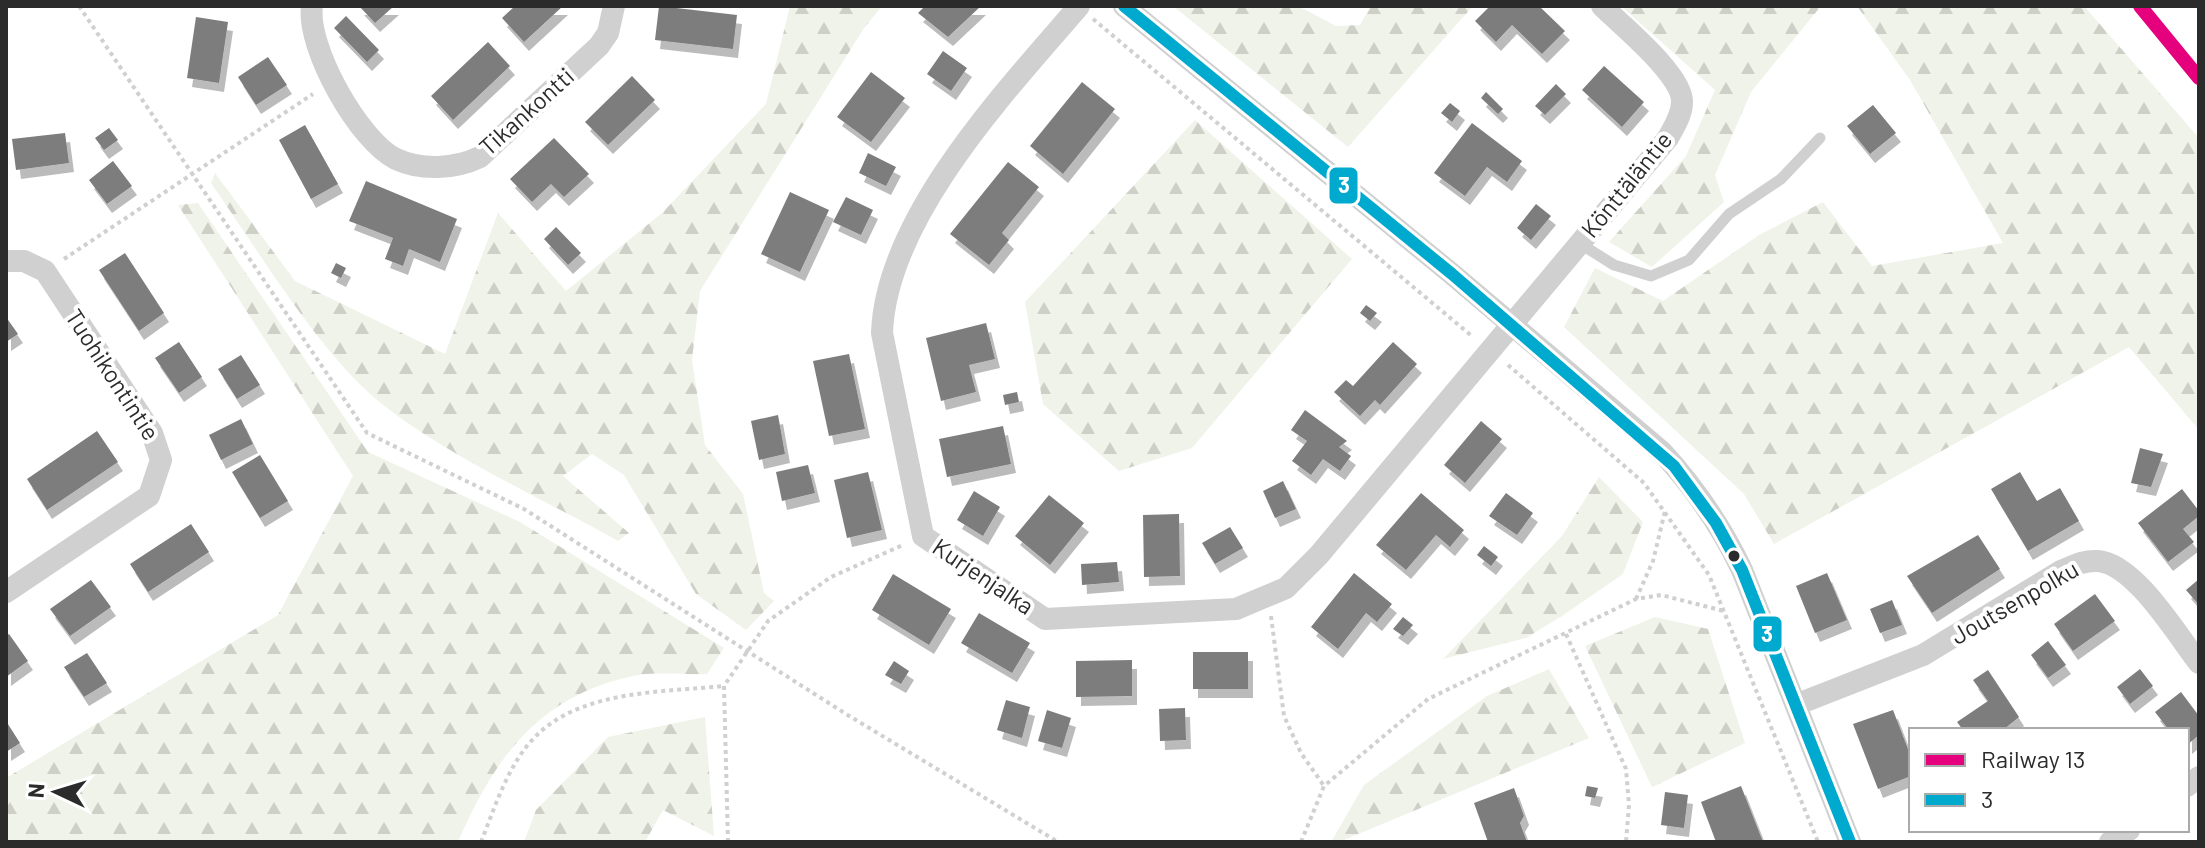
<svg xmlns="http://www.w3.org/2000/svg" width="2205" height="848" font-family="Barlow,sans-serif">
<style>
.forest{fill:url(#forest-firs)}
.building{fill:#7d7d7d;filter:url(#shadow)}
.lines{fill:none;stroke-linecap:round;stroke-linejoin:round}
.path{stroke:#d0d0d0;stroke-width:4;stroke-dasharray:4 4;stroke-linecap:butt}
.service{stroke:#d0d0d0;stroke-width:11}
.minor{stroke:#d0d0d0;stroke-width:22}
.bus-1-casing{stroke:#fff;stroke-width:18}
.bus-1{stroke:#00a9ce;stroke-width:12}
.rail-1-casing{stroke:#fff;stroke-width:20}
.rail-1{stroke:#e5007d;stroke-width:14}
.bus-dot{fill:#2b2b2b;stroke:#fff;stroke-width:3}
.labels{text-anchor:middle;stroke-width:8;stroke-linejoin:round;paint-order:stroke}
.street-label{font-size:24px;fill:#2b2b2b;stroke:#fff}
.line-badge{stroke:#fff;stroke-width:3}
.badge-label{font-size:22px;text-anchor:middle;font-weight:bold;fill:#fff}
</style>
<defs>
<pattern id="forest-firs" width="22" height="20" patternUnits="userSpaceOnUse" patternTransform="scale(2)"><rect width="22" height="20" fill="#f0f3e9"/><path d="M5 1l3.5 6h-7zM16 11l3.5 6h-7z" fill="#ced0c8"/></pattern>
<filter id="shadow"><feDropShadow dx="5" dy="9" stdDeviation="0" flood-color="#0004"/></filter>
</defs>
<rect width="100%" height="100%" fill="#fff"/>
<path class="forest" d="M790,6H882L864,28L700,291L692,360L705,445L743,494L764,593L774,601L746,630L696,594L624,475L592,454L563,476L629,533L618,541C542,498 444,455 377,400C316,348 258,250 211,183L215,173L295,281L445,354L498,213L566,291L662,213L766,104Z
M1173,6H1298L1336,26L1360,25L1371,6H1473L1348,147Z
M1621,6H1821L1751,92L1715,175L1724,202L1652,267L1609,242L1686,156L1715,90Z
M1857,6H2084L2199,138V430L2129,347L1774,544L1744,494L1564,327L1595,268L1663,301L1759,235L1823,202L1872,266L2003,243L1910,80Z
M1195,120L1352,259L1192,448L1119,471L1043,404L1025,302Z
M198,203L368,452L520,522L724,648L707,674C683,675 656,671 633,676C539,696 494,758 458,842H6V778L278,615L353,476L178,205Z
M1599,477L1643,522L1623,574L1562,616L1526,638L1443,659L1562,536Z
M1655,617L1708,629L1745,743L1652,787L1585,646Z
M1549,669L1589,738L1339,842H1331L1364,785L1487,696Z
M705,717L714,836L663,810L645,842H524L536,810L608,737Z"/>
<path class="building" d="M359,6H394L375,23Z
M515,6H563L524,42L502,18Z
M659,6L737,15L733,49L655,40Z
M925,6H981L948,37L918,13Z
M1490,6H1539L1565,31L1542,54L1512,25L1496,42L1475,21Z
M346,16L379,50L367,62L334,28Z
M196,17L228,22L219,83L187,78Z
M488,42L510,66L453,120L431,96Z
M943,51L967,68L951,91L927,74Z
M268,57L287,85L256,105L238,77Z
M1604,66L1644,102L1622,127L1582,90Z
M871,72L905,98L871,142L837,117Z
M632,76L655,100L608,145L585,122Z
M1082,82L1115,109L1063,174L1030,146Z
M1556,84L1566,94L1545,115L1535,106Z
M1486,92L1503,109L1498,114L1481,98Z
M1450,103L1460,111L1452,122L1441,113Z
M1873,105L1896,133L1870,154L1847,126Z
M1472,123L1522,161L1507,182L1487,167L1465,196L1434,173Z
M305,125L338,184L311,199L279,140Z
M109,128L118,140L104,150L95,138Z
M65,133L69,163L16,170L12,139Z
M554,138L589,174L564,197L551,184L532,202L510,179Z
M868,153L896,167L886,186L859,173Z
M113,161L132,186L107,204L89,180Z
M1008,162L1039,187L1002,233L1009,240L989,265L950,234Z
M366,181L457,219L440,262L409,249L403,266L385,259L393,238L349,221Z
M790,192L829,210L800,272L761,254Z
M846,197L873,210L861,235L833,222Z
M1536,204L1551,216L1531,240L1517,228Z
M556,227L581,253L568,265L544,239Z
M125,253L164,313L139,331L99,270Z
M336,263L346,268L341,278L331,273Z
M1366,305L1377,313L1370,321L1360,313Z
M6,317L18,334L6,342Z
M986,323L995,359L969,365L976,392L941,401L926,338Z
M179,342L202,377L179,393L155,358Z
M1393,342L1417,364L1380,405L1375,400L1360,416L1334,392L1346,380L1353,386Z
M849,354L865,429L829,436L813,361Z
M241,355L260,385L237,399L218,369Z
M1017,392L1019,402L1005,405L1003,395Z
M1305,410L1347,441L1339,447L1351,456L1340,471L1323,459L1311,475L1292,461L1307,441L1291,430Z
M778,415L785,454L759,460L751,421Z
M241,419L253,444L221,460L209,435Z
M1481,421L1502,439L1465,483L1444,465Z
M1003,426L1011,464L947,477L939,439Z
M97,431L118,462L47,510L27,479Z
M2140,448L2163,454L2151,487L2131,483Z
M260,455L288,501L260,518L232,472Z
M808,465L815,493L782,501L776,472Z
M868,472L882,530L847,538L834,480Z
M2020,472L2037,501L2060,488L2079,521L2028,551L1991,489Z
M1283,481L1296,509L1275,518L1263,491Z
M2182,489L2199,511V516L2183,529L2194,542L2168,562L2138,523Z
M974,491L1000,507L983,536L957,520Z
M1421,493L1464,530L1450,547L1436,535L1406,570L1376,545Z
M1506,493L1533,513L1517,535L1489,516Z
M1049,495L1084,523L1050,565L1015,536Z
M1179,514L1180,576L1144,577L1143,515Z
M191,524L209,552L148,592L130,564Z
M1230,527L1243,548L1215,564L1202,543Z
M1978,535L2000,569L1932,613L1907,576Z
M1484,546L1498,557L1491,566L1477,555Z
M1117,562L1119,582L1082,585L1081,564Z
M1354,573L1392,604L1377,622L1366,613L1338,649L1311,627Z
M1827,573L1847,620L1815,633L1796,586Z
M893,574L951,609L929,645L872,610Z
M2199,579V605L2186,590Z
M91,580L111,607L70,636L50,609Z
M2095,594L2115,621L2073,651L2054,624Z
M1892,600L1902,625L1880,633L1870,609Z
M979,613L1030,643L1012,673L961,643Z
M1403,617L1413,625L1403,636L1393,629Z
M9,634L28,661L6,677V636Z
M2048,641L2066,665L2048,678L2031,655Z
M1193,652H1248V689H1193Z
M87,653L107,683L84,697L64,667Z
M1132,660V696L1076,697V661Z
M894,661L909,671L901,684L885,675Z
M2140,669L2153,686L2130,704L2117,687Z
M1988,670L2019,717L2003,730H1963L1957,722L1988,701L1973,680Z
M2181,692L2199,716V735L2187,745V730H2169L2155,712Z
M1006,700L1030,707L1022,738L997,730Z
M1185,708L1186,740L1160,741L1159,709Z
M1047,710L1071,718L1062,748L1038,741Z
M1893,710L1911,757V776L1878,789L1853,724Z
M6,721L20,743L6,752Z
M1587,786L1598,788L1595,798L1585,796Z
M1741,786L1763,842H1716L1701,802Z
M1514,788L1524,816L1520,823L1527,842H1488L1474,803Z
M1665,792L1688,795L1684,828L1661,825Z"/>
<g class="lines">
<path class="path" d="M79,6L367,433L524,509L846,714L1058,842
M1093,19L1473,337
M64,259L313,94
M1508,365L1644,483L1709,575L1818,842
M1636,599L1653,561L1665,511
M1271,616L1284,716L1301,753L1324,786
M1566,634L1626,769L1629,805L1626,842
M481,842C495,807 509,761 538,734C584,690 664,692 724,686
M728,842L724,686L768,621L831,577L903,545
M1301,842L1324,786L1428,699L1636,599L1661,595L1724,611"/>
<path class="service" d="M1579,243L1614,265L1651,276L1689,260L1729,214L1781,179L1820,138"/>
<path class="minor" d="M312,6C306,47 359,141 396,159C422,171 455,169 480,157L599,46L608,33L614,6
M1079,6C1007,90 886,217 882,333L923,536L1045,619L1236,609L1286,588L1319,555L1668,138C1674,127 1682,115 1682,102C1683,75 1621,25 1602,6
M1124,6L1452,274L1662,452C1695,488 1721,526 1742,570L1850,842
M6,261H24L45,271L152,433L161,460L149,496L6,592
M1798,704L1923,655L2061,571C2073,566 2084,560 2098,561C2135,564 2177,635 2199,663
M2187,786L2199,777
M2110,842L2129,830"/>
<g class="bus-1-casing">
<path id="bus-1" d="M1124,6L1452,274L1674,466L1716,523L1742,570L1850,842"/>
</g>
<use href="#bus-1" class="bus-1"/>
<g class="rail-1-casing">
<path id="rail-1" d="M2140,6L2199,78"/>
</g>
<use href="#rail-1" class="rail-1"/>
</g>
<circle class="bus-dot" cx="1734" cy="556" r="7"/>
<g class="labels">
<g class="street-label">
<text transform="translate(527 112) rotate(-42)" y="8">Tikankontti</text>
<text transform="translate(1627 185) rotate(-51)" y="8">Könttäläntie</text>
<text transform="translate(112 375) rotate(57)" y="8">Tuohikontintie</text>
<text transform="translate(983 577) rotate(34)" y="8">Kurjenjalka</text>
<text transform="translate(2015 603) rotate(-30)" y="8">Joutsenpolku</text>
</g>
</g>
<g class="line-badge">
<rect x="1328" y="166" width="31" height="39" rx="8" fill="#00a9ce"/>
<rect x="1752" y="615" width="31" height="38" rx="8" fill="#00a9ce"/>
</g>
<g class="badge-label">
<text x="1344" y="193">3</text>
<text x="1767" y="642">3</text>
</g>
<rect width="2205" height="848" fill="none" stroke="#2b2b2b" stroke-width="16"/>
<rect x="1909" y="728" width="280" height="104" fill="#ffffff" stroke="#aaaaaa" stroke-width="2"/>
<rect x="1925" y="754" width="40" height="12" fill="#e5007d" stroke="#aaaaaa" stroke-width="2"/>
<text x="1981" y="768" font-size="24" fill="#2b2b2b">Railway 13</text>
<rect x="1925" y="794" width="40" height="12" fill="#00a9ce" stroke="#aaaaaa" stroke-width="2"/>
<text x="1981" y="808" font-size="24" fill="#2b2b2b">3</text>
<g transform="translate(56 792) rotate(274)" stroke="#ffffff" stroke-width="6" paint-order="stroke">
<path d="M0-6L14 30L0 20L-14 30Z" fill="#2b2b2b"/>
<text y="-12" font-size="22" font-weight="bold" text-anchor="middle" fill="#2b2b2b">N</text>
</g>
</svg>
